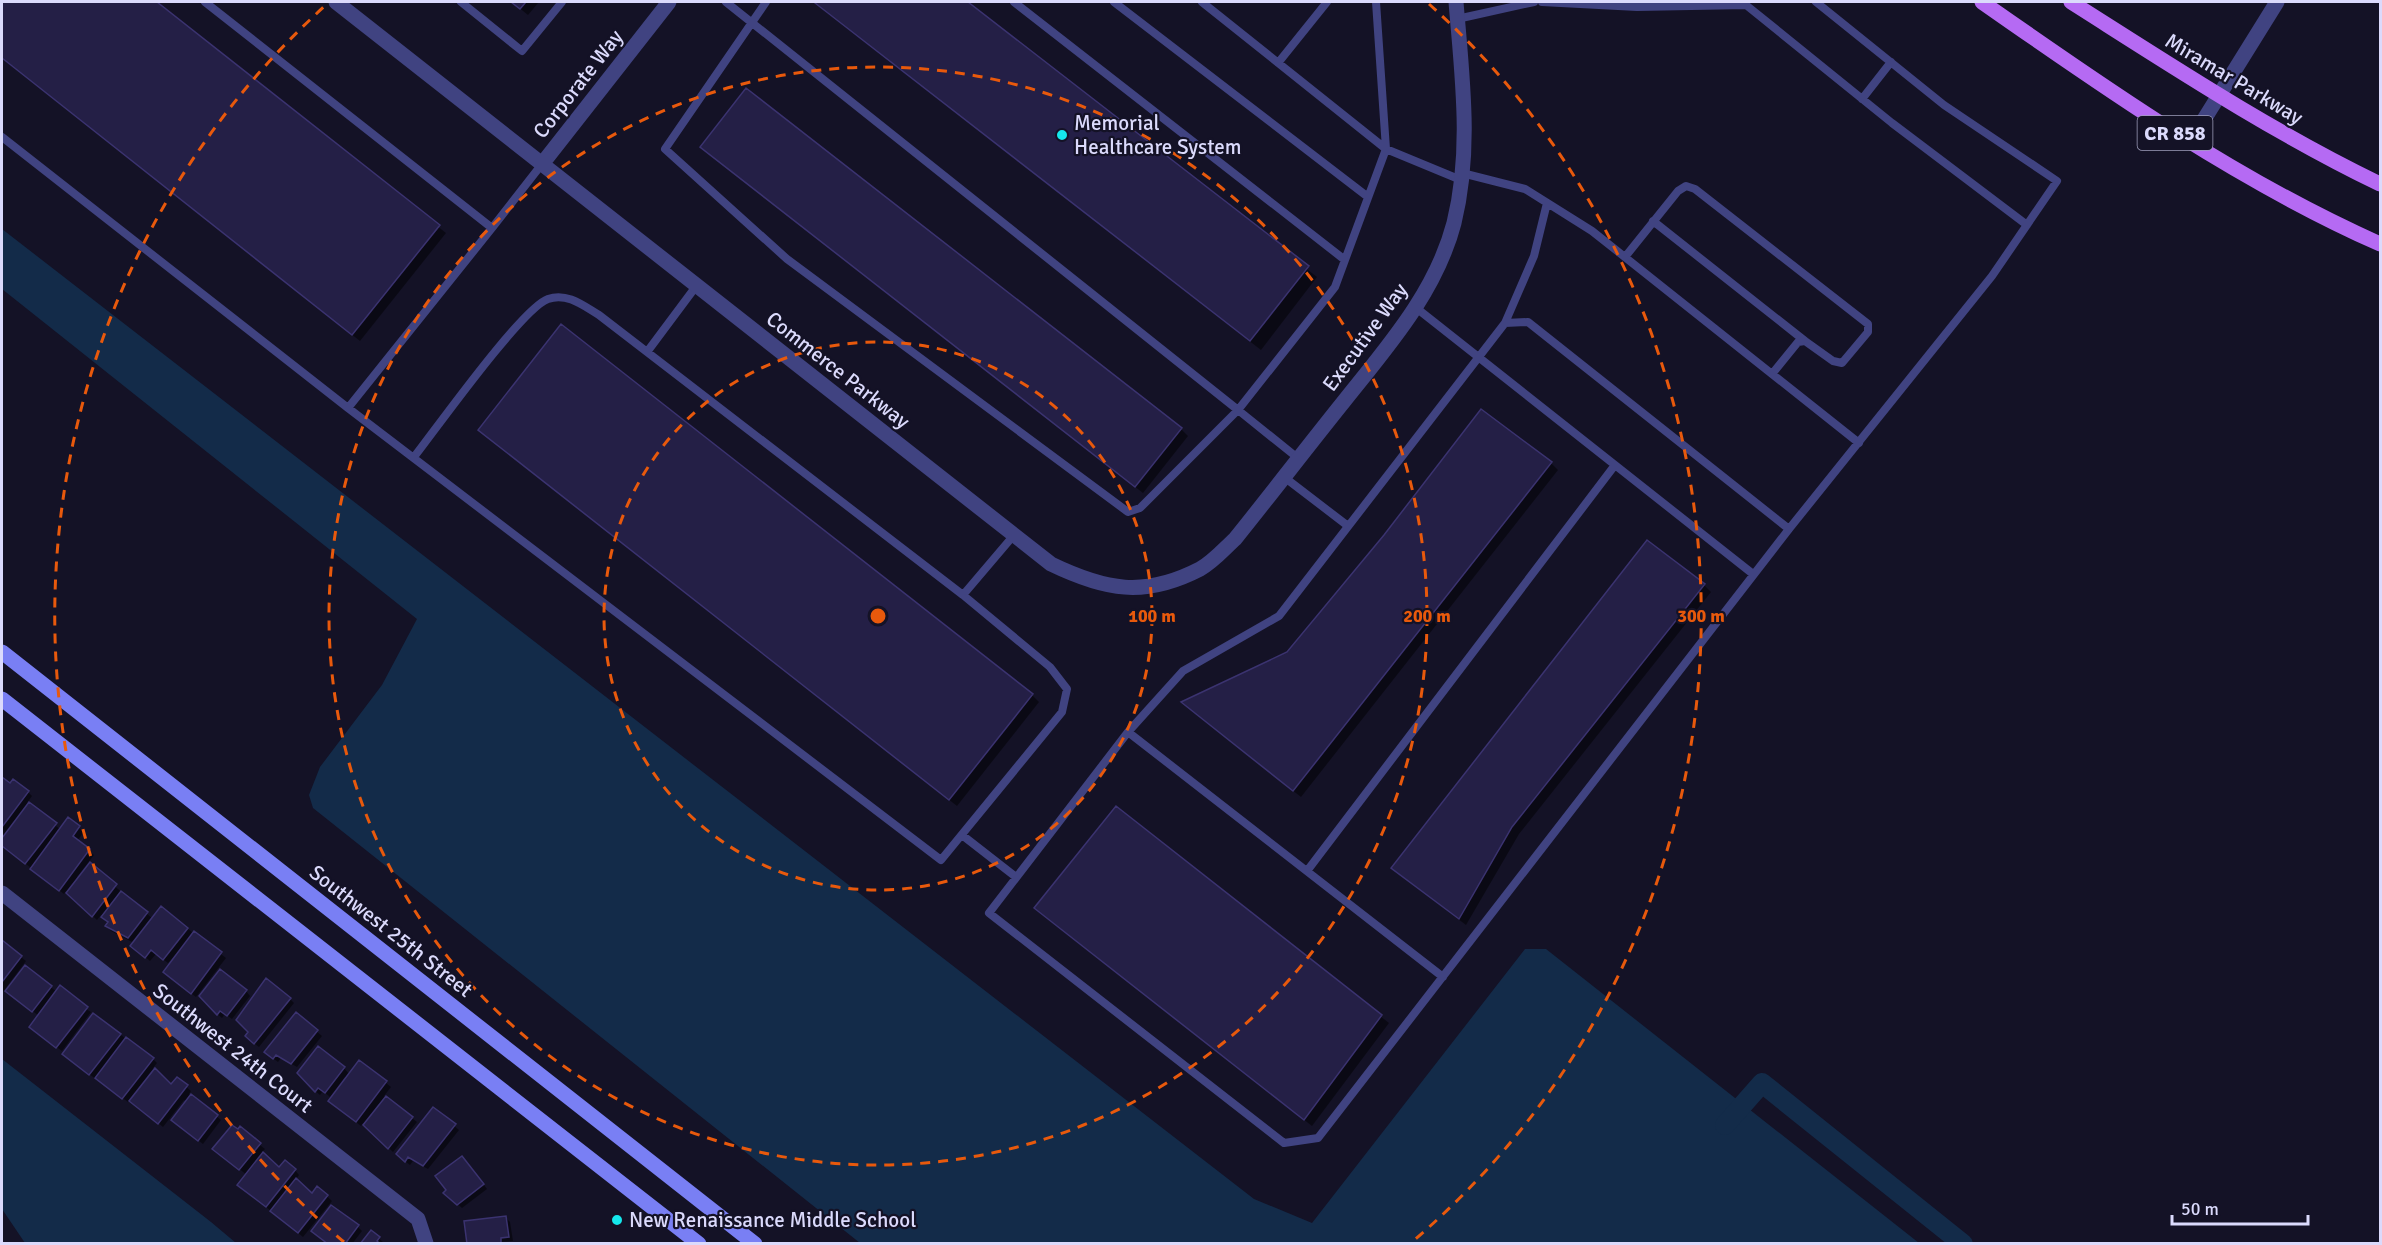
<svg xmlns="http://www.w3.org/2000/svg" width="2382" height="1245" font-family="Signika,sans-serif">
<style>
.water{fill:#132b49}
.shadow{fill:#0007}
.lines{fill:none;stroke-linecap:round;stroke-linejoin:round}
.canal{stroke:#132b49;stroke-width:20}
.building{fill:#241f46;stroke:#3b3370;stroke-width:1.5}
.lane{stroke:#404381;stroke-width:8}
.street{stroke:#404381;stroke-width:15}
.secondary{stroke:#797ff4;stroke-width:15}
.primary{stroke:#b56af3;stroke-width:15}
.ring{fill:none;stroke:#e8590c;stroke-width:3;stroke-dasharray:10 8}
.poi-dot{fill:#15e7ec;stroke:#141226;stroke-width:2}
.labels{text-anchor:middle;stroke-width:4.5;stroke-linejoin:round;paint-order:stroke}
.shield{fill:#141226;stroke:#9f9ebc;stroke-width:1.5}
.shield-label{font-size:20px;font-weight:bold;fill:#dbdafc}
.street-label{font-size:21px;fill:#dbdafc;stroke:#141226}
.poi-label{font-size:21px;fill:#dbdafc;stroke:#141226;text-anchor:start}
.centre{fill:#e8590c;stroke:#141226;stroke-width:3}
.ring-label{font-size:18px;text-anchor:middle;font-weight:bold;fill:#e8590c;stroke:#141226;stroke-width:4.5;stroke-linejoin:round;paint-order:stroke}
</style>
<rect width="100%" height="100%" fill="#141226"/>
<path class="water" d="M2,229L1254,1199L1312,1223L1525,949H1546L1919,1243H860L313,808L309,795L320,767L382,685L417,619L2,289Z
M2,1059L211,1222L236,1243H25L2,1209Z"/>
<path class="shadow" d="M2,2H154L446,233L360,341L2,58Z
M512,2H539L528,15Z
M818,2H965L1317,277L1261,350L827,13L817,3Z
M702,147L1181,429L1188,436L1143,493Z
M480,430L1032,695L1039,702L957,806Z
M1551,463L1558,470L1301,797L1190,709L1288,653Z
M1704,585L1711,592L1519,834L1466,925L1400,875Z
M2,779L28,792L32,796L27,803L61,830L69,820L84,832L77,841L94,855L77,877L79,879L90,865L153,919L162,909L226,958L196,997L170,977L178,955L176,954L168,963L156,954L150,961L137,950L134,943L111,931L107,926L109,923L101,915L97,920L66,891L64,894L2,845Z
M1116,808L1389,1023L1312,1126L1043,915Z
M2,942L26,961L2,993Z
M25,967L57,992L91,1012L62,1051L35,1031L39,1016L12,995Z
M246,991L250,996L232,1019L225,1014L222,1018L216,1013Z
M290,999L294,1003L259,1047L251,1041L250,1033Z
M296,1014L322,1036L297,1067L281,1058L278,1062L270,1056Z
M94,1015L153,1059L157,1063L153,1068L171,1086L177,1079L191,1091L189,1094L221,1120L203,1144L177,1124L187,1102L184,1100L163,1127L130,1100L128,1102L68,1059Z
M360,1062L391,1087L384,1096L417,1122L393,1152L363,1123L361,1126L335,1106L347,1079L345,1077L330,1097L323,1091L320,1095L314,1090L344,1068L350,1075Z
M434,1109L459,1130L428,1169L413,1161L410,1165L402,1159Z
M240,1129L265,1149L262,1152L279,1169L295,1170L299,1175L296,1179L312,1196L318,1188L332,1201L303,1237L244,1189L247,1175L219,1153Z
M467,1162L487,1189L462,1208L445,1193Z
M505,1217L510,1222L513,1241L469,1244Z
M358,1227L362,1231L352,1244H329Z
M372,1232L384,1243L383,1244H362Z"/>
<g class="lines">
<path class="canal" d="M1725,1125L1762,1083L1963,1244"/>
</g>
<path class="building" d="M2,2H157L440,225L352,335L2,58Z
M511,2H526L520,9Z
M817,2H968L1309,266L1250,341L815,3Z
M746,88L1182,428L1135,487L700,147Z
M561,324L1033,694L949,800L478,430Z
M1481,409L1552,462L1293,791L1181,702L1287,652L1384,535Z
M1647,540L1705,584L1512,827L1459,919L1391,868Z
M2,777L10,783L13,779L29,791L2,827Z
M29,802L57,823L25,864L2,846V838Z
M1116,806L1382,1015L1304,1120L1034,908Z
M68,817L80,826L73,836L90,849L59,891L30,869Z
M90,862L117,884L92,917L66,893Z
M121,891L148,912L128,938L105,926L108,922L101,917Z
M161,906L188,928L163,960L151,950L145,958L130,946Z
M194,931L222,952L191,994L163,972Z
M2,940L22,956L2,982Z
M25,965L52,986L32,1012L5,991Z
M220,969L247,990L227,1016L220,1011L217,1015L199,996Z
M266,978L291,998L254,1044L245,1036L248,1032L236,1020Z
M60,985L88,1007L56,1048L29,1027Z
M296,1012L318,1030L291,1064L276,1055L273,1059L264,1052Z
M93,1013L121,1034L89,1075L62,1054Z
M126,1037L154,1058L122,1099L95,1078Z
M318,1046L345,1067L325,1093L318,1088L315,1092L297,1073Z
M359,1060L387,1081L356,1122L328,1101Z
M155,1068L171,1084L177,1077L188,1085L158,1124L129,1101Z
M191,1094L218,1115L198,1141L171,1120Z
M386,1096L413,1117L388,1149L363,1125Z
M433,1107L456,1124L423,1166L408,1157L405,1162L396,1154Z
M232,1125L238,1129L240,1126L261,1143L239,1170L212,1149Z
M263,1152L279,1167L285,1160L296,1169L266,1207L237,1185Z
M462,1156L484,1184L457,1205L443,1193L446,1190L435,1176Z
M296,1178L312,1193L317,1186L328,1195L298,1233L270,1211Z
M331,1205L359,1225L345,1244H328L311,1231Z
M506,1216L509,1237L501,1238V1244H467L464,1221Z
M371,1230L380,1237L377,1241L380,1244H360Z"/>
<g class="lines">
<path class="lane" d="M205,2L492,228L542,164
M461,2L522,51L562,2
M726,2L1238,410L1335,287L1386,149L1461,180
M766,2L665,149L787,259L1128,512L1140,508L1238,410L1299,459
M1014,2L1345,260
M1114,2L1368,197
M1202,2L1386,149
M1376,2L1386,149
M1542,2L1637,7L1746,5L1892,123L2027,225
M1457,19L1534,2
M1278,63L1327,2
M1862,99L1891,62
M2,137L348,408L941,860L1062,712L1067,689L1050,667L963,595L599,315C584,306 567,292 548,299C522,308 436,429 414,457
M1462,173L1525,189L1592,231L1859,443
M1653,221L1805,341
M1625,257L1678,191L1686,186L1695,189L1868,324V332L1842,363L1833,361L1805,341L1798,342L1772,374
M1415,307L1753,574
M1528,322L1789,529L1318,1138L1284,1143L989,913L1128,732L1183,671L1279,616L1505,323Z
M1505,323L1534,256L1547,203
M647,352L697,285
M348,408L492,228
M1284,477L1348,526
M1789,529L1992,276L2057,181L1944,105L1816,2
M963,595L1014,535
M1128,732L1443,977
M962,835L1016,877
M1307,871L1615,465"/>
<path class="street" d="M336,2L1051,564C1105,590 1144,598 1200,569C1213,562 1224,549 1235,539C1272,493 1308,446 1345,400C1388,346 1436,292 1454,223C1472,150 1462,76 1456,2
M2190,142L2277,2
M542,164L669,2
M2,893L418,1219L426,1243"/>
<path class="secondary" d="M2,652L755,1244
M2,699L699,1244"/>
<path class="primary" d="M1982,2C2109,91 2238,181 2380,244
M2071,2C2172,66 2272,132 2380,184"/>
</g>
<g class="ring">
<circle cx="878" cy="616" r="274"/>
<circle cx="878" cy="616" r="549"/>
<path d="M344 1242A823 823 0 0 1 327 4M1429 4A823 823 0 0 1 1412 1242"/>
</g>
<g class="poi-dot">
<circle cx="1062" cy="135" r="6"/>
<circle cx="617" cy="1220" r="6"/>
</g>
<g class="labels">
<rect class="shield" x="2137.5" y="116" width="75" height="34" rx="4.5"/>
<g class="shield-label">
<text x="2175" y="140">CR 858</text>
</g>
<g class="street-label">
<text transform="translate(2234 79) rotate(31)" y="7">Miramar Parkway</text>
<text transform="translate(578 84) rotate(-52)" y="7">Corporate Way</text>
<text transform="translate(1365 337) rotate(-54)" y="7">Executive Way</text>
<text transform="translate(838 370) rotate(38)" y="7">Commerce Parkway</text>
<text transform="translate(391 931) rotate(38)" y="7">Southwest 25th Street</text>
<text transform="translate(233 1048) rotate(38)" y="7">Southwest 24th Court</text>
</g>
<g class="poi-label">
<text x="1074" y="130">Memorial<tspan x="1074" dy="24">Healthcare System</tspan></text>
<text x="629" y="1227">New Renaissance Middle School</text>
</g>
</g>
<circle cx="878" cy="616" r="9" class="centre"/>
<g class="ring-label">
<text x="1152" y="622">100 m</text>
<text x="1427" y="622">200 m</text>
<text x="1701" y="622">300 m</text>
</g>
<rect width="2382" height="1245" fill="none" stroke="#dbdafc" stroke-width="6"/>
<path d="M2172 1215v9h136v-9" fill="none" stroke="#dbdafc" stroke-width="3"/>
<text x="2181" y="1215" font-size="18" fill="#dbdafc" stroke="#141226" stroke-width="4.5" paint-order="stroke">50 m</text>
</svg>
